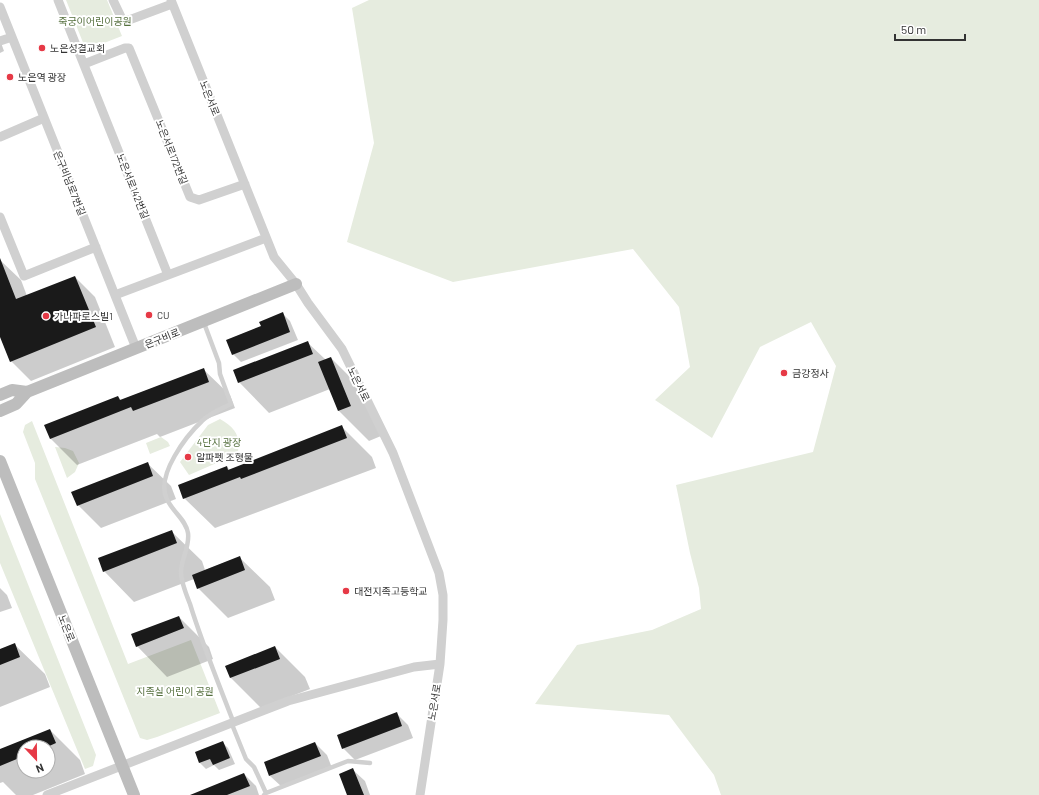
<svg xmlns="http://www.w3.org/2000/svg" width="1039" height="795" font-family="Barlow,'Noto Sans KR',sans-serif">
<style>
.green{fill:#e6ecdf}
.shadow{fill:#0003;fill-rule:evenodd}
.building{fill:#1a1a1a}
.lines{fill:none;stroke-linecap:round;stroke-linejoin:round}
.lane{stroke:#d0d0d0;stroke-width:4.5}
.street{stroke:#d0d0d0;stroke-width:9}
.secondary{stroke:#bdbdbd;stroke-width:12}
.poi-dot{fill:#e63946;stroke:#fff;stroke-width:1.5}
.labels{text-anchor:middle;stroke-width:4;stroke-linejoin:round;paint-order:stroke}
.park-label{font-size:10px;fill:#56703f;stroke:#fff}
.poi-label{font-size:10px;fill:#333;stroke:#fff;text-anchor:start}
.street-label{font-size:10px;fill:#333;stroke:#fff}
</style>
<rect width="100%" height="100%" fill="#fff"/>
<path class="green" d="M66,0H107L122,36L86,50Z
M369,0H1039V795H721L714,775L669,715L535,704L577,645L652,630L701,609L699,588L690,553L676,485L813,452L836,366L811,322L760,347L712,438L655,400L690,367L679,307L633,249L453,282L347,242L374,143L352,8Z
M220,419C235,428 240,434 238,452L228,458L189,475L180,462L208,425Z
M32,421L128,664L191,640L220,713L157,737L147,740L140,738L35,479V463L23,432L25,425Z
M161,437L168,442L170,446L150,454L146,443Z
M55,447L65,448L73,451L79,463L75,472L67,478Z
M0,514L96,755L93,766L85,769L0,563Z"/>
<path class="shadow" d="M0,40L4,51L0,53Z
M0,260L21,280L27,296L75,277L95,297L115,347L31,381L11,361L0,334Z
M282,313L290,321L298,340L241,362L233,354L262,327Z
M307,342L326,360L331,358L361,388L381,436L369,441L339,411L330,389L269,413L239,382Z
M203,369L230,395L235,408L160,437L157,434L77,465L50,438L118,397L121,400Z
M342,427L372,457L376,468L215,528L184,498L227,467L230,470Z
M147,463L171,486L176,499L101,528L78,505Z
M171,531L202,561L205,570L239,557L270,587L275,600L228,618L198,588L194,579L134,602L104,571Z
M0,588L7,595L12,608L0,612Z
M179,617L209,647L213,659L167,677L137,646Z
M14,644L45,674L50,687L0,707V650Z
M275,647L305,677L310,689L261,708L231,678L226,666Z
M396,713L408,725L413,738L355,760L343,748Z
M50,730L80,760L85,774L33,795H16L3,782L0,783V750ZM24,747H48V771H24Z
M222,742L228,748L235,764L219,770L214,765L206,769L200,763L196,753Z
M315,743L327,755L332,768L282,787L270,776Z
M353,770L365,781L370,795H349Z
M244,774L256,786L259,795H194Z"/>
<path class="building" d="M0,258L16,299L75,276L96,327L10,362L0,337Z
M283,312L290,332L232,355L226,340L261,326L259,322Z
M308,341L313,354L238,383L233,370Z
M331,357L351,406L338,411L318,362Z
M204,368L209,382L133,411L131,407L50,439L44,425L118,396L120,400Z
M342,425L347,438L241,479L240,477L183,499L178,485L227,466L228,470Z
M148,462L153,476L77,506L71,492Z
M172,530L177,543L103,572L98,558Z
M240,556L245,570L197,589L192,575Z
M179,616L184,628L136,647L131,634Z
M15,643L20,657L0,665V649Z
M275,646L280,659L230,678L225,666Z
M397,712L402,726L342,749L337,735Z
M50,729L56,743L47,747H24V756L0,766V749Z
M223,741L230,758L213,765L210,759L199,763L195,752Z
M315,742L321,756L269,776L264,762Z
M353,768L364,795H347L339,774Z
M244,773L250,786L227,795H190Z"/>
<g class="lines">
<path class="lane" d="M204,323L219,363L220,374L231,404C221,409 210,413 202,421C186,436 157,474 166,497C171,511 186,519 188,533C190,547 181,559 181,572C181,582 186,594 190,604C202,643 218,682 233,721
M231,722L246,759L254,767L266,793L264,795
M266,793L348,761L370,763"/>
<path class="street" d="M58,0L168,275
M113,0L122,19L129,20L172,4
M171,0L274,257L296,284L308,303L342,349L393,453L439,573L443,595V620L440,664L420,795
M0,7L136,348
M0,41L12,37
M84,64L125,48H129L190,197L199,200L245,184
M0,137L44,118
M0,217L24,276L96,247
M115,295L266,238
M47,795L288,701L414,667L440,664"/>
<path class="secondary" d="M0,395L12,390L27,392
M0,411L16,404L27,392L296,284
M0,461L134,795"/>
</g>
<g class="poi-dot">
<circle cx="42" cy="48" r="4"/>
<circle cx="10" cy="77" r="4"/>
<circle cx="149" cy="315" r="4"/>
<circle cx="46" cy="316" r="4"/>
<circle cx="784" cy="373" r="4"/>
<circle cx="188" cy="457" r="4"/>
<circle cx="346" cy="591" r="4"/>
</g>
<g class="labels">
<g class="park-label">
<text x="95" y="25">죽궁이어린이공원</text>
<text x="219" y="446">4단지 광장</text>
<text x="175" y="695">지족실 어린이 공원</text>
</g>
<g class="poi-label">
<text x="50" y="52">노은성결교회</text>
<text x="18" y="81">노은역 광장</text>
<text x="157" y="319">CU</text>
<text x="54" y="320">가나파로스빌1</text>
<text x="792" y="377">금강정사</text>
<text x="196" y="461">알파펫 조형물</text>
<text x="354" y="595">대전지족고등학교</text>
</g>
<g class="street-label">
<text transform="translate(210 98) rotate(68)" y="4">노은서로</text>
<text transform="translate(172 152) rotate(68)" y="4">노은서로172번길</text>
<text transform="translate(70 183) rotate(68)" y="4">은구비남로7번길</text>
<text transform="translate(133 186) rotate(68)" y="4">노은서로142번길</text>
<text transform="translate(162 338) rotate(-22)" y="4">은구비로</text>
<text transform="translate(359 384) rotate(64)" y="4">노은서로</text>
<text transform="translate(67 628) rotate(68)" y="4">노은로</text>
<text transform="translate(434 702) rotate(-81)" y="4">노은서로</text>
</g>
</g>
<g transform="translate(36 759) rotate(158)"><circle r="19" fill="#ffffff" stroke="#adadad"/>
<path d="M0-3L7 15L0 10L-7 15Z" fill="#e63946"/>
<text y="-6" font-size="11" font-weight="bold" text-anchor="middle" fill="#333333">N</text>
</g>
<path d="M895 34v6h70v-6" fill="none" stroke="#333333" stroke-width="2"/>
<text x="901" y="34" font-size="12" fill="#333333" stroke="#ffffff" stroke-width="3" paint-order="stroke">50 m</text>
</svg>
